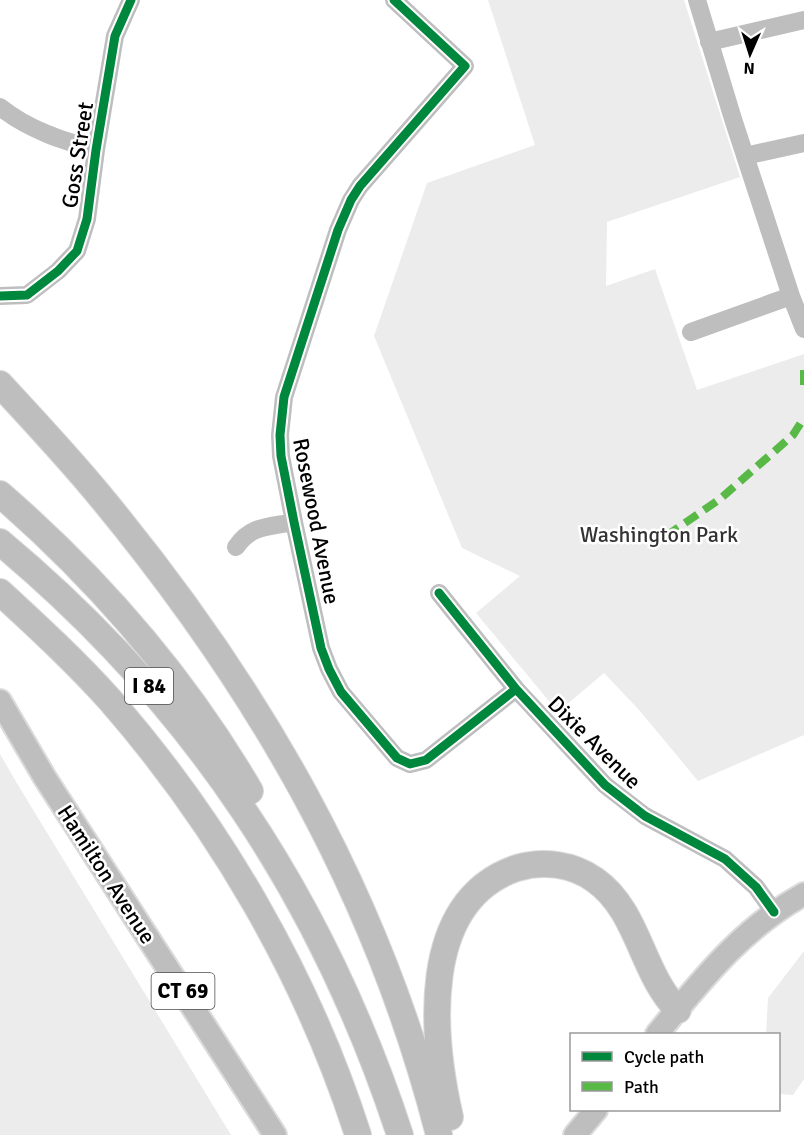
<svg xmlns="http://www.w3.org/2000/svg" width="804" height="1135" font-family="Signika,sans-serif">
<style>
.green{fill:#ececec}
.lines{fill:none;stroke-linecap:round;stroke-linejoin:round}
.major-casing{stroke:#dbdbdb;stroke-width:26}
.highway-casing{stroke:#dbdbdb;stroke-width:28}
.minor{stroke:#bebebe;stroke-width:18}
.major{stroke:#bebebe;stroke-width:22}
.highway{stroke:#bebebe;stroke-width:26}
.quiet{stroke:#58b947;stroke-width:8;stroke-dasharray:15 8;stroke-linecap:butt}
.cycleway-casing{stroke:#fff;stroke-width:13}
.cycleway{stroke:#00873e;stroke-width:9}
.labels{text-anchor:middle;stroke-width:5;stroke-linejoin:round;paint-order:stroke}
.shield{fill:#fff;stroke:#4c4c4c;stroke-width:1.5}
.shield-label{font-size:21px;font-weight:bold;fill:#000}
.street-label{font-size:22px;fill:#000;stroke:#fff}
.park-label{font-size:22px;fill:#333;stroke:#fff}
</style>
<rect width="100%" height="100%" fill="#fff"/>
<path class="green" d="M488,0H684L740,177L607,222L606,286L655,269L697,390L804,354V735L698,781L640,711L604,673L558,712L476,613L520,576L462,548L374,336L427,183L535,145Z
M0,754L18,785L231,1135H0Z
M804,951V1079L793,1095L779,1094L778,1034H766L768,998Z"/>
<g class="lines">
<g class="major-casing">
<path id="major" d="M0,701L45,778L275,1135
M657,1034C702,980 741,929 804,894
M575,1135L596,1110"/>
</g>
<g class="highway-casing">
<path id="highway" d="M0,384C34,421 68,457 100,496C259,688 377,892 439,1135
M0,494C99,580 184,678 250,791
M0,542C193,703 322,897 400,1135
M0,592C38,627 76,662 110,700C220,826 307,976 358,1135
M450,1117C432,1038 418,901 517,868C543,860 573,864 595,880C639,911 641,973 678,1010"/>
</g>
<path class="minor" d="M394,0L465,66L360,186L351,200L338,230L284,397L280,435L281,456L294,522L321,648L329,669L341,692L397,758L410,764L426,760L516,689
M697,0L733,119L791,296L804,329
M709,42L804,20
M0,107C29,130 61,140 96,150
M745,156L804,143
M0,296L27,295L58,271L77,251L87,219L96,150L115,36L131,0
M691,332L791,296
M236,547C251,525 269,527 294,522
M439,593L516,689L605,785L645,816L725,859L756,887L774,912"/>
<use href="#major" class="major"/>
<use href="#highway" class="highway"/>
<path class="quiet" d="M804,370V385
M666,536L720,499L793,435L804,418"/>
<g class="cycleway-casing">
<path id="cycleway" d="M394,0L465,66L360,186L351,200L338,230L284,397L280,435L281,456L294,522L321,648L329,669L341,692L397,758L410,764L426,760L516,689
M0,296L27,295L58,271L77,251L87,219L96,150L115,36L131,0
M439,593L516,689L605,785L645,816L725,859L756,887L774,912"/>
</g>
<use href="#cycleway" class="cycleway"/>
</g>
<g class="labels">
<g class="shield">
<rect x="125" y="668" width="48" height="36" rx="4.5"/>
<rect x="151.5" y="973" width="63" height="36" rx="4.5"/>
</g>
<g class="shield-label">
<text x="149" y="693">I 84</text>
<text x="183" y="998">CT 69</text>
</g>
<g class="street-label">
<text transform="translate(77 155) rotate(-81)" y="8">Goss Street</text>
<text transform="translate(317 521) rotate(79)" y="8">Rosewood Avenue</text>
<text transform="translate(595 742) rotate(45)" y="8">Dixie Avenue</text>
<text transform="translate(107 874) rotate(57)" y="8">Hamilton Avenue</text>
</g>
<g class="park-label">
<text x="659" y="542">Washington Park</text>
</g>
</g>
<rect x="570" y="1033" width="210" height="78" fill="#ffffff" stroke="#999999" stroke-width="1.5"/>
<rect x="582" y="1052" width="30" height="9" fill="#00873e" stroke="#999999" stroke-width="1.5"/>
<text x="624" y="1063" font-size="18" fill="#000000">Cycle path</text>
<rect x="582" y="1082" width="30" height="9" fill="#58b947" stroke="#999999" stroke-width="1.5"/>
<text x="624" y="1093" font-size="18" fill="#000000">Path</text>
<g transform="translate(750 54) rotate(183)" stroke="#ffffff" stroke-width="4.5" paint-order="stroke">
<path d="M0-4.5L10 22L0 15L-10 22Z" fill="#000000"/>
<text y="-9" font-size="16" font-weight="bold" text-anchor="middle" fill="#000000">N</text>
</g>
</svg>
